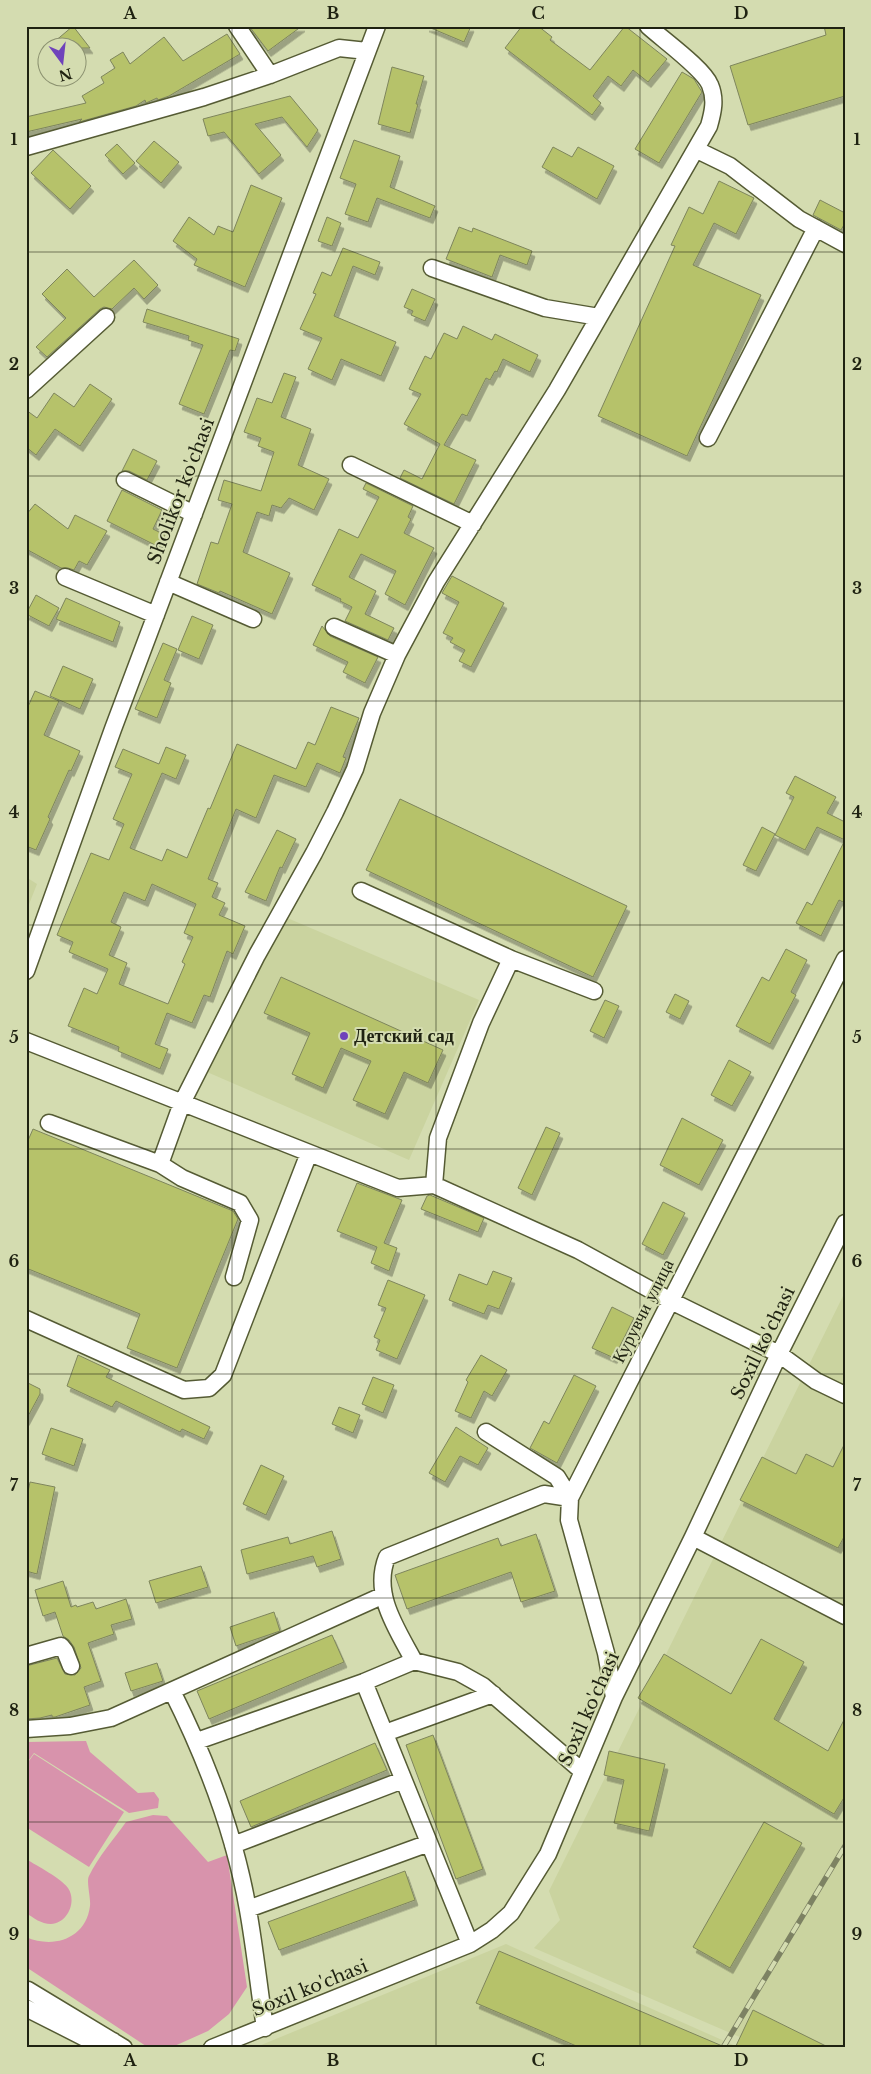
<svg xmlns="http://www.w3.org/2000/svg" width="871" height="2074" font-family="'Libre Baskerville',serif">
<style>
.built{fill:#cad39f}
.green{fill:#d893ac}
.building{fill:#b6c26b;stroke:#7e855c;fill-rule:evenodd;filter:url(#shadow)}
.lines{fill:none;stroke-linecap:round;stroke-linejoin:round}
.minor-casing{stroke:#555b34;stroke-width:19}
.minor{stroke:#fff;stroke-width:16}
.rail-casing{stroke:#7d8263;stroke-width:5.5}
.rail{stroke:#d4dcb0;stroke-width:4;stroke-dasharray:11;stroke-linecap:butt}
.grid{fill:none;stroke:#1f2211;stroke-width:1;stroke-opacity:0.55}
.poi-dot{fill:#6f43bb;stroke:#d4dcb0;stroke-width:2}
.labels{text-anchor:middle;stroke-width:4;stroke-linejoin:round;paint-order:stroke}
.street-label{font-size:18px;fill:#1f2211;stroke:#d4dcb0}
.poi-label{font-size:18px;font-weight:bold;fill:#1f2211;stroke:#d4dcb0;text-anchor:start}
.neatline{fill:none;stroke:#1f2211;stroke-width:2}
.grid-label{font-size:16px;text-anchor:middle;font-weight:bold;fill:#1f2211}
</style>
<defs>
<filter id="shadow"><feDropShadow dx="3" dy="5.5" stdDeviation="0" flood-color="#0004"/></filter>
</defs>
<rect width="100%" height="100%" fill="#d4dcb0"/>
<path class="built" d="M26,877L37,884L26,912Z
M285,917L479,1000L409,1160L207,1072Z
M845,1292V2048H765L534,1948L560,1920L549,1891Z
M506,1944L740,2048H254Z"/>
<path class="green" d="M86,1741L90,1752L138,1793L154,1792L159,1799L158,1808L129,1813L34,1753L26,1764V1742Z
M34,1754L124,1812L89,1867L26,1827V1765Z
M153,1815L167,1816L208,1862L227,1855L247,1987L229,2014L208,2031L170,2048H149L26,1967V1937C53,1949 86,1939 90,1906C91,1898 86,1881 89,1876C98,1857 114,1839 126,1822Z
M26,1859C37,1866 61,1878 68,1888C77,1901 68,1923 51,1924C41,1924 34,1918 26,1913Z"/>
<path class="building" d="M73,26L90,48H47Z
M249,26H302L268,51Z
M426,26H471L464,42Z
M522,26H538L552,37L550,40L590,70L625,26L667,59L648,82L633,70L621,86L608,76L593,96L601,103L592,115L505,48Z
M824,26H845V96L748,125L730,66L826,35Z
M227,34L240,54L169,96L158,100L157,98L146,103L145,100L136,106L79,122L82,119L26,132V117L86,103L82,96L104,83L101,77L115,68L110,60L123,52L130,64L164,37L183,61Z
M392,67L424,76L416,104H418L410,133L378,124Z
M682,72L694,79L702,92L659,163L635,149Z
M290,96L318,130L307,147L282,117L255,124L281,155L259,174L224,132L208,136L203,119Z
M354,140L400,156L390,187L435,206L430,218L377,198L368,222L345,214L356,184L340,178Z
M154,141L179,162L161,183L136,161Z
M117,144L135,163L123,174L105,155Z
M553,147L572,157L578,147L614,166L597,199L542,167Z
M53,150L91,186L70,209L31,173Z
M719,181L754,198L736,234L714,223L693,265L761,295L687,456L598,416L675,246L671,245L689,207L703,214Z
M251,185L282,198L245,287L194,265L197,259L173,241L189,217L214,235L218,226L233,232Z
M820,200L845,213V223L841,230L813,215Z
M327,217L341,223L332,246L318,241Z
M459,227L472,232L473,228L532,251L527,265L500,255L492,277L446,259Z
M343,248L380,262L375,275L353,266L334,316L396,342L381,376L341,359L332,380L308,369L322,338L300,329L316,294L313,293L322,272L331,276Z
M134,260L158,285L144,299L134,288L112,309L104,307L100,309L47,357L36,347L66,318L42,294L67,269L94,297Z
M412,289L435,299L425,321L411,315L413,311L404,307Z
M147,309L239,339L235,351L230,350L204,414L179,404L203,345L188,340L189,336L143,322Z
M463,326L492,340L495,334L538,355L530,372L503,359L497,372L495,371L490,380L486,378L467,416L462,414L444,445L476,460L454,504L400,478L404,470L422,479L440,444L404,424L421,394L409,389L425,356L431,359L444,333L457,339Z
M284,373L296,377L281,417L311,429L298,465L329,479L314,510L289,498L281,508L272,505L269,516L257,512L243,552L290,573L272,614L220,591L219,593L197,584L211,542L218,544L232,504L218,500L224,480L261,491L274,452L258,446L261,438L244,432L257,398L272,403Z
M90,384L112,399L80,446L55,429L36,455L26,447V410L37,418L54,393L74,407Z
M133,449L157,461L147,480L129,471H122Z
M366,483L413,506L408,517L411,519L404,533L434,548L405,605L385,594L396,571L361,554L349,577L376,591L365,614L394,628L388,640L345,621L352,607L340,601L341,599L312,585L339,529L358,538L379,497L363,489Z
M122,490L162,510L153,529L165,535L159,547L107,521Z
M35,504L68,529L75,515L107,531L87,565L79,561L74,570L68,568H61L26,549V515Z
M452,576L504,603L471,667L459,661L465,650L450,642L453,638L443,633L459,602L442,593Z
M36,595L59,608L49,626L26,614Z
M66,598L120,622L113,642L56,619Z
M192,616L213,625L199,659L178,650Z
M322,626L330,636L378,657L365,683L343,672L348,662L313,645Z
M163,643L177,649L164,680L171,683L157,718L135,709Z
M63,666L93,679L80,709L50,696Z
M35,691L59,701L44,735L80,751L71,771L69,770L48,817L50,819L36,850L26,846V711Z
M331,707L359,718L343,757L346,758L340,773L317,763L306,787L274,775L256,818L236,809L208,879L218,883L212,897L225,903L219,915L245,926L233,954L227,951L210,997L204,995L192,1023L167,1013L155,1044L168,1049L160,1069L118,1051L119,1047L68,1026L84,988L97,994L108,969L69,952L73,942L57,935L91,853L109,860L124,824L113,819L132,774L115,767L123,749L159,764L166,747L186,755L176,779L162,773L130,848L162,861L167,849L187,858L208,808L210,809L237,744L296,769L308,742L315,745ZM152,884L196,904L184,933L193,937L182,962L185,964L168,1004L119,984L127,963L109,955L121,927L111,922L124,892L145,901Z
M795,776L836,797L827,813L845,822V903L839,900L821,936L796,923L807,902L812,905L845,840L817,827L805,850L775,835L794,797L786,793Z
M400,799L627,906L593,977L366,870Z
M762,827L775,834L756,871L743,865Z
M277,830L296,839L282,868L280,867L266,901L245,892Z
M786,949L807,960L791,992L796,995L770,1044L736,1026L762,977L769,981Z
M281,977L443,1050L428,1083L404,1072L385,1114L353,1100L371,1061L341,1048L323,1088L292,1074L310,1033L264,1013Z
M675,994L689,1001L680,1019L666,1012Z
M605,1000L619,1006L604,1038L590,1031Z
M729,1060L751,1072L732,1106L711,1095Z
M682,1118L723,1140L699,1185L660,1165Z
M546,1127L560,1133L532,1195L518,1188Z
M33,1129L233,1211L238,1219L177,1368L127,1348L140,1314L26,1268V1145Z
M357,1183L402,1200L384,1243L397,1248L389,1271L371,1263L377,1247L337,1231Z
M430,1195L484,1218L478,1232L421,1209L427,1196Z
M663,1202L685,1213L663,1255L642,1244Z
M493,1271L512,1278L499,1309L488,1305L484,1314L449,1300L459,1274L487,1285Z
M388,1280L425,1295L397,1359L376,1350L380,1340L374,1337L386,1308L378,1305Z
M612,1307L634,1318L614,1358L592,1348Z
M78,1355L110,1370L106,1377L210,1427L204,1439L182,1429L180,1432L116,1401L112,1407L67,1386Z
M481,1355L507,1370L492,1396L484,1391L471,1418L455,1411L468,1382L466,1380Z
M574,1375L596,1386L557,1463L530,1448L544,1421L549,1424Z
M373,1377L394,1385L383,1413L362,1404Z
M26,1382L40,1389V1394L26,1420Z
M339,1407L360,1415L353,1433L332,1424Z
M456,1427L488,1448L478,1465L460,1456L445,1482L429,1473Z
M51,1428L83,1439L74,1466L42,1454Z
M845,1443V1535L838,1548L740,1500L762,1457L796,1474L806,1454L833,1467Z
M261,1465L284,1476L266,1515L243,1504Z
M30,1482L55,1487L37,1574L26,1571V1501Z
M332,1531L341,1559L317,1567L313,1556L247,1574L241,1550L288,1537L290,1544Z
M536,1534L555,1591L521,1602L511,1572L407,1609L395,1575L498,1538L501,1546Z
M201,1566L208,1587L156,1603L149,1581Z
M63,1581L71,1607L76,1605L77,1607L93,1602L96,1609L126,1599L132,1619L111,1625L114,1634L88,1643L101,1681L84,1687L90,1705L55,1717H52V1715L40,1718L26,1719V1666L57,1658L65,1674L75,1675L81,1668L74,1647L69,1640L63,1636L55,1612L43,1616L35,1590Z
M274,1612L280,1631L236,1646L230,1627Z
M332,1635L344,1662L209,1719L197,1691Z
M761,1639L804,1662L774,1719L828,1751L845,1718V1796L834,1814L638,1698L664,1654L731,1694Z
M157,1663L163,1681L131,1691L125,1673Z
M433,1735L483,1869L456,1879L406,1745Z
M375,1743L387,1770L251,1827L240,1801Z
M609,1751L665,1764L649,1831L614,1823L624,1780L604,1775Z
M764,1822L802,1843L730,1968L693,1947Z
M405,1871L415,1900L279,1950L268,1922Z
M499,1951L727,2048H581L476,2003Z
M753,2010L830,2048H735Z"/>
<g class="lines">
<g class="minor-casing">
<path id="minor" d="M237,26L270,75
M26,147L204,97L270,75L339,48L367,51
M697,150L730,166L799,219L845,244
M432,268L545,308L599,317
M26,390L106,317
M708,438L816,228
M351,465L473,524
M125,480L194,514
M65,577L156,615
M168,582L253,619
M334,627L397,655
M361,891L511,959L481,1023L438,1138L434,1185
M511,959L594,991
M26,971L113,729L377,26
M26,1041L398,1188L434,1185L578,1250L671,1301L779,1354L816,1381L845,1395
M49,1123L160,1164
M234,1277L250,1220L240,1203L182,1178L160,1164L182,1103L257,955L314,853L335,812L355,769L372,713L397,655L436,582L557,390L709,126C713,112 716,99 710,85C704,69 662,39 648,26
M26,1319L184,1390L209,1388L223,1375L309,1153
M486,1432L557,1477L570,1498L544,1494L387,1557C372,1594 397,1629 414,1661L458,1672L483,1686L582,1771
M693,1537L845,1616
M26,1656L61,1646L65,1651L71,1666
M364,1682L470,1944
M172,1691C206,1759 235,1834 248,1910C255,1949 259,1989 265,2028
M614,1697L606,1653L569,1520L570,1498L845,959
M26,1729L70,1726L111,1718L384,1595
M385,1733L493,1694
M197,1741L364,1682L414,1661
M233,1845L403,1780
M248,1909L429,1843
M28,1990L124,2048
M26,2008L95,2043L113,2041
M212,2048L470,1944L492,1930L511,1913L548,1854L614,1697L693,1537L779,1354L845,1223"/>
</g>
<use href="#minor" class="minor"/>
<g class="rail-casing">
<path id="rail" d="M724,2046L845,1846"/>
</g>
<use href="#rail" class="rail"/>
</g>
<path class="grid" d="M232,26V2048M436,26V2048M640,26V2048M26,252H845M26,476H845M26,701H845M26,925H845M26,1149H845M26,1374H845M26,1598H845M26,1822H845"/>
<circle class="poi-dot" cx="344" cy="1036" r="5"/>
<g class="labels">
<g class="street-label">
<text transform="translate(181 491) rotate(-69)" y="6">Sholikor ko'chasi</text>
<text transform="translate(643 1311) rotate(-63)" y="6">Курувчи улица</text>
<text transform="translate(763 1343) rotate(-64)" y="6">Soxil ko'chasi</text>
<text transform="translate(589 1709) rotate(-66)" y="6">Soxil ko'chasi</text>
<text transform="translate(310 1988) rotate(-22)" y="6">Soxil ko'chasi</text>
</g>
<g class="poi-label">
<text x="354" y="1042">Детский сад</text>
</g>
</g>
<rect width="871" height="2074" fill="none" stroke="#d4dcb0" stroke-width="55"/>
<g transform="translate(62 62) rotate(165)"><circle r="24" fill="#d4dcb0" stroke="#8c9270"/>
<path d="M0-4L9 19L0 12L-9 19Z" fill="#6f43bb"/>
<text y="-8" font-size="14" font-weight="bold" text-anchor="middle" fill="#1f2211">N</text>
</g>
<rect x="28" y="28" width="816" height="2018" class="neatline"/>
<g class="grid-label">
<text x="130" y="19">A</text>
<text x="333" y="19">B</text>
<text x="538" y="19">C</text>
<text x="741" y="19">D</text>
<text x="14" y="145">1</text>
<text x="857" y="145">1</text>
<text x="14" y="370">2</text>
<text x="857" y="370">2</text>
<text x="14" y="594">3</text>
<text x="857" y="594">3</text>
<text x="14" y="818">4</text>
<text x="857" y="818">4</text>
<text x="14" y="1043">5</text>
<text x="857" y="1043">5</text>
<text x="14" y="1267">6</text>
<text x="857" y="1267">6</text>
<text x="14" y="1491">7</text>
<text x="857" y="1491">7</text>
<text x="14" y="1716">8</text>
<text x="857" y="1716">8</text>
<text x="14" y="1940">9</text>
<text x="857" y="1940">9</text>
<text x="130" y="2066">A</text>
<text x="333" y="2066">B</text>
<text x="538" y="2066">C</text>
<text x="741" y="2066">D</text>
</g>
</svg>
